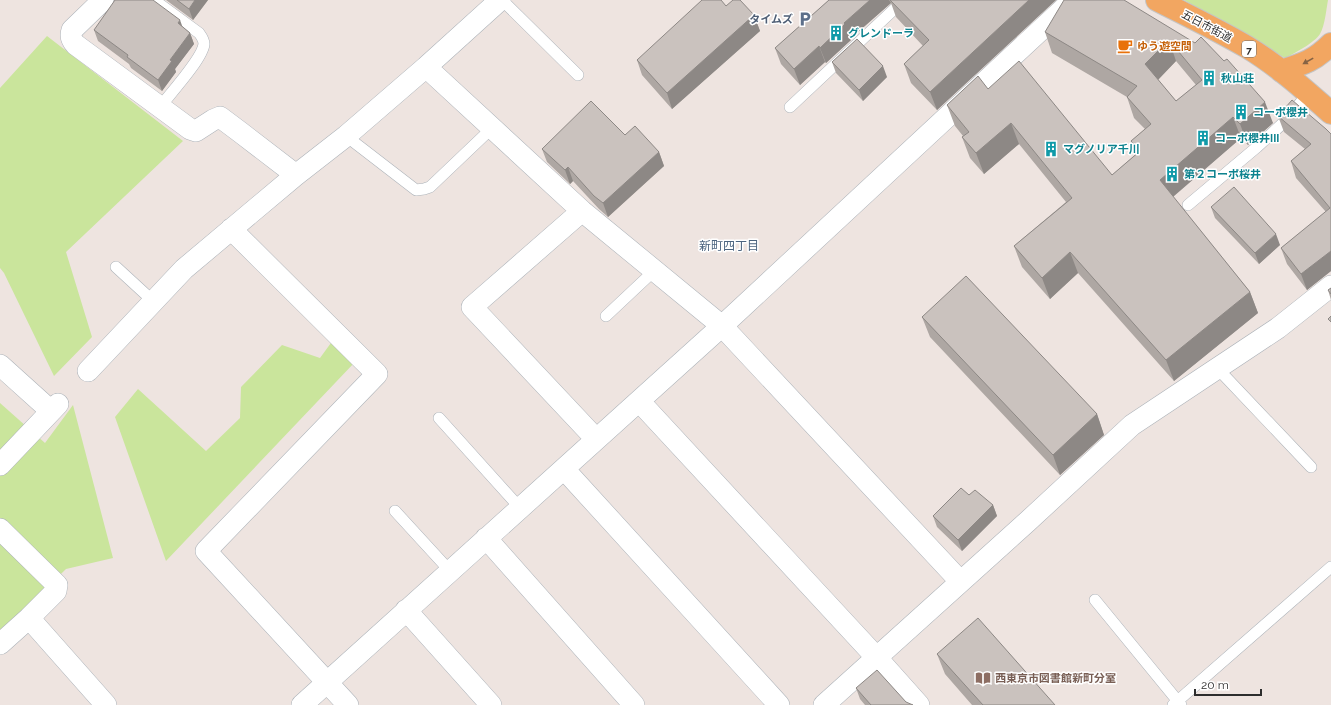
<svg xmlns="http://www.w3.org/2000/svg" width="1331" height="705" font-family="Raleway,'Noto Sans JP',sans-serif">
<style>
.green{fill:#cae59c}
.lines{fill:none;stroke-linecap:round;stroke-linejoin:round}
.service-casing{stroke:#adb3b9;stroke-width:12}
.minor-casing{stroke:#adb3b9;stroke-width:22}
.primary-casing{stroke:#c4c4c4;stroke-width:24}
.service{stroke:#fff;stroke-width:11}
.minor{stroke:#fff;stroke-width:21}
.primary{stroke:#f2a661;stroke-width:22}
.wall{fill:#aea7a3;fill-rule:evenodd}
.shaded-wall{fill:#8d8885}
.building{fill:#cac2be;stroke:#8d8885;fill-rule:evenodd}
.oneway{fill:#866344}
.labels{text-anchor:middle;stroke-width:3;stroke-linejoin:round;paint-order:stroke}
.shield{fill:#fff;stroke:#6c6c6c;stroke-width:1}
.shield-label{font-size:10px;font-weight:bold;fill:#2d2d2d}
.service-label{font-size:11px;font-weight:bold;fill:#4e5e75;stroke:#fff;text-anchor:end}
.street-label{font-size:11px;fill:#2d2d2d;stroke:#fff}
.culture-label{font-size:11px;font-weight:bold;fill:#0d838f;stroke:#fff;text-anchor:start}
.food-label{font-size:11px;font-weight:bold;fill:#c56008;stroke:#fff;text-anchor:start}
.education-label{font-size:11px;font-weight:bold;fill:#785e54;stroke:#fff;text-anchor:start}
.neighbourhood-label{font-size:12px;fill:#4c647f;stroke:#fff}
</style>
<rect width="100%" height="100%" fill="#eee4e0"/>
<path class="green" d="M1184,0H1328C1326,11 1325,25 1320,34C1314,43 1295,53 1285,58Z
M47,36L183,141L66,252L92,337L54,376L4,273L0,268V88Z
M336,336L355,362L166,561L115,417L138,389L206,451L240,418L241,387L282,345L320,358Z
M0,403L45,443L73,405L113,558L66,569L0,634Z"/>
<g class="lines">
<g class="service-casing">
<path id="service" d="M154,0L199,33C202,37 204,40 204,44C203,58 170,94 160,107
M502,0L578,75
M790,107L904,0
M346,136L416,190L424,189L430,187L492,128
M1188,205L1257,147L1282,124L1308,94
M116,267L153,301
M606,316L655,270
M1218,369L1311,467
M439,418L520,508
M395,511L450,571
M1095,600L1181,705
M1173,705L1331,567"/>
</g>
<g class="minor-casing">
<path id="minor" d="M103,0L72,30C70,36 71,40 76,45L190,129L196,131L213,120L220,117L240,132L296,175
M426,67L582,211L722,326L960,581
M582,211L472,307L596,439
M231,229L377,374L206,551L348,705
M0,365L51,411
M88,371L184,269L296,175L346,136L426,67L500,0
M639,401L877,658L919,705
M0,465L58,404
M564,469L779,705
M0,529L57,585L56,591L29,618L0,644
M486,538L634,705
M406,610L491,705
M29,618L106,705
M302,705L722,326L1073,0
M824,705L1027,522L1132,425L1278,328L1331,286"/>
</g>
<g class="primary-casing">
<path id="primary" d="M1157,0C1187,15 1218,30 1247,47C1277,65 1305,90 1331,113
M1281,71C1303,64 1314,61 1331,44"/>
</g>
<use href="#service" class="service"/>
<use href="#minor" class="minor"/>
<use href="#primary" class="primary"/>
</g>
<path class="wall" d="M166,0H208L193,20Z
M829,0H1056L937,110L911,83L904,64L923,46L896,17L891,3L850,39L851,40L826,63L825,62L800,85L781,64L775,48Z
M1124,0L1273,123L1248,145L1241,138L1173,197L1250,292L1258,313L1174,381L1078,273L1050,299L1022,267L1014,246L1066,202L1019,144L984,174L970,158L962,137L963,136L955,126L947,105L988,89L1112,175L1136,154L1131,141L1145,129L1134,118L1127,97L1052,53L1045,32ZM1176,61L1196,85L1176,101L1158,80Z
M726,6L754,15L760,31L672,109L642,75L637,60Z
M183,27L190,33L194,44L175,69L176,72L162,91L131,68L129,64L98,41L94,30Z
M832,62L887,77L863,101L836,73Z
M1278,116L1331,134V271L1307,290L1287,264L1281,248L1326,212L1296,178L1291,161L1305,149L1284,132Z
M625,135L659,152L664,166L608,217L599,209L573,181L570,184L547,162L542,149Z
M1211,207L1280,245L1259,264L1215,218Z
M1331,288V300L1328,290Z
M922,317L1097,414L1104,435L1060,475L930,337Z
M969,495L993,505L997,516L962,551L937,527L933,516Z
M937,654L1055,705H972L945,674Z
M856,688L913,705H865L860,699Z"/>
<path class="shaded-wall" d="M195,0H208L193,20L189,9Z
M870,0H889L891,3L850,39L851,40L826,63L820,48L844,23Z
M1029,0H1056L937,110L930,92Z
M754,15L760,31L672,109L667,93Z
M180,20L184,31L178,23Z
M190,33L194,44L175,69L176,72L162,91L158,80L170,60Z
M1169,40L1176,61L1153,85L1145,64Z
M819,46L825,62L800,85L794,69Z
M883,66L887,77L863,101L859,90Z
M1265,102L1273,123L1248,145L1240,124Z
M1233,117L1241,138L1168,201L1160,180Z
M1011,123L1019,144L984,174L976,153Z
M659,152L664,166L608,217L603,203Z
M568,167L573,181L570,184L565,170Z
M1276,234L1280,245L1259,264L1255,253Z
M1331,251V271L1307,290L1301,274Z
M1070,252L1078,273L1050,299L1042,278Z
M1250,292L1258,313L1174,381L1166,360Z
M1097,414L1104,435L1060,475L1053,455Z
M993,505L997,516L962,551L958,540Z"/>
<path class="building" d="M115,0H153L180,20L178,23L190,33L170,60L172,61L158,80L127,57L128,55L94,30Z
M177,0H195L189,9Z
M702,0H721L726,6L733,0H740L754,15L667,93L637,60Z
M829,0H870L844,23L845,24L820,48L819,46L794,69L775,48Z
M890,0H1029L930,92L904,64L929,40Z
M1064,0H1124L1195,43L1201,37L1224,61L1227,59L1265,102L1240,124L1233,117L1160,180L1250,292L1166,360L1070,252L1042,278L1014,246L1072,198L1011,123L976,153L962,137L969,132L947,105L978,76L988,89L1019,61L1112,175L1140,151L1131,141L1151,124L1127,97L1137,86L1045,32ZM1169,40L1202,80L1176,101L1145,64Z
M857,39L883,66L859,90L832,62Z
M1292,100L1326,129L1331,134V251L1301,274L1281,248L1330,208L1291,161L1311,144L1278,116Z
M591,101L625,135L635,126L659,152L603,203L594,196L568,167L565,170L542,149Z
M1234,187L1276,234L1255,253L1211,207Z
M966,276L1097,414L1053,455L922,317Z
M1331,288V294L1328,290Z
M1331,316V322L1328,319Z
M961,488L969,495L975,490L993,505L958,540L933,516Z
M978,618L1055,705H983L937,654Z
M877,670L906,702L913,705H871L856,688Z"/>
<defs><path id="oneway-solid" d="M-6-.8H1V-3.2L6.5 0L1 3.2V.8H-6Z"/></defs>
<use class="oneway" href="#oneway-solid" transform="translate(1308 61) rotate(151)"/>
<defs>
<g id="parking-bare" transform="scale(1.2)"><path d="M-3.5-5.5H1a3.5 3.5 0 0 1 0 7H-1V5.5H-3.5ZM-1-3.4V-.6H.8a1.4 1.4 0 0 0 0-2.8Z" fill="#5c6f8a" stroke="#fff" stroke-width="2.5" paint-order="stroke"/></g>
<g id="building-bare" transform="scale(1.2)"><path d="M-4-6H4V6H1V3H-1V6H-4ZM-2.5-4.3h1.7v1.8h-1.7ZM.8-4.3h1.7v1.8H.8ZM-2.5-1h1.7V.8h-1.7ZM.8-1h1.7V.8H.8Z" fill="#0f9aa8" stroke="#fff" stroke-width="2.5" paint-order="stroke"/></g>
<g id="cafe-bare" transform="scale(1.2)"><path d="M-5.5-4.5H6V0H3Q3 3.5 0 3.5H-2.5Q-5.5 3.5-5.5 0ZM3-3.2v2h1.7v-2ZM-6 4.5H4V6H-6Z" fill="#e8710a" stroke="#fff" stroke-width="2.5" paint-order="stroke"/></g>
<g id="library-bare" transform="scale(1.2)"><path d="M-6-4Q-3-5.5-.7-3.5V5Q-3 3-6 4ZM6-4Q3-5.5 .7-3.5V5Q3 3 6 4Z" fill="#8d6e63" stroke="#fff" stroke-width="2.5" paint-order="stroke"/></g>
</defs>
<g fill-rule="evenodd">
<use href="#parking-bare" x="805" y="19"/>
<use href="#building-bare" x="836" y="33"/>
<use href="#cafe-bare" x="1125" y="46"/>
<use href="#building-bare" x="1209" y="78"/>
<use href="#building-bare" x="1241" y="112"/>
<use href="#building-bare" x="1203" y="138"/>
<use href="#building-bare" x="1051" y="149"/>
<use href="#building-bare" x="1172" y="174"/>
<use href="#library-bare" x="983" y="678"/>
</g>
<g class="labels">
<rect class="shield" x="1242" y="41" width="14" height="16" rx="3"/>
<g class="shield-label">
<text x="1249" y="53">7</text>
</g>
<g class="service-label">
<text x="793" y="23">タイムズ</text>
</g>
<g class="street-label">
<text transform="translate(1207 26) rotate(28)" y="4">五日市街道</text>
</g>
<g class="culture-label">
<text x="848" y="37">グレンドーラ</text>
<text x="1221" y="82">秋山荘</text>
<text x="1253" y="116">コーポ櫻井</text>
<text x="1215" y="142">コーポ櫻井III</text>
<text x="1063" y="153">マグノリア千川</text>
<text x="1184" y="178">第２コーポ桜井</text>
</g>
<g class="food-label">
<text x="1137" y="50">ゆう遊空間</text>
</g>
<g class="education-label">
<text x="995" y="682">西東京市図書館新町分室</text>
</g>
<g class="neighbourhood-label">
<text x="729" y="250">新町四丁目</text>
</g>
</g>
<path d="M1195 689v6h66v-6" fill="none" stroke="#2d2d2d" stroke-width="2"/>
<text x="1201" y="689" font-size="12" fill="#2d2d2d" stroke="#ffffff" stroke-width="3" paint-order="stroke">20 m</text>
</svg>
